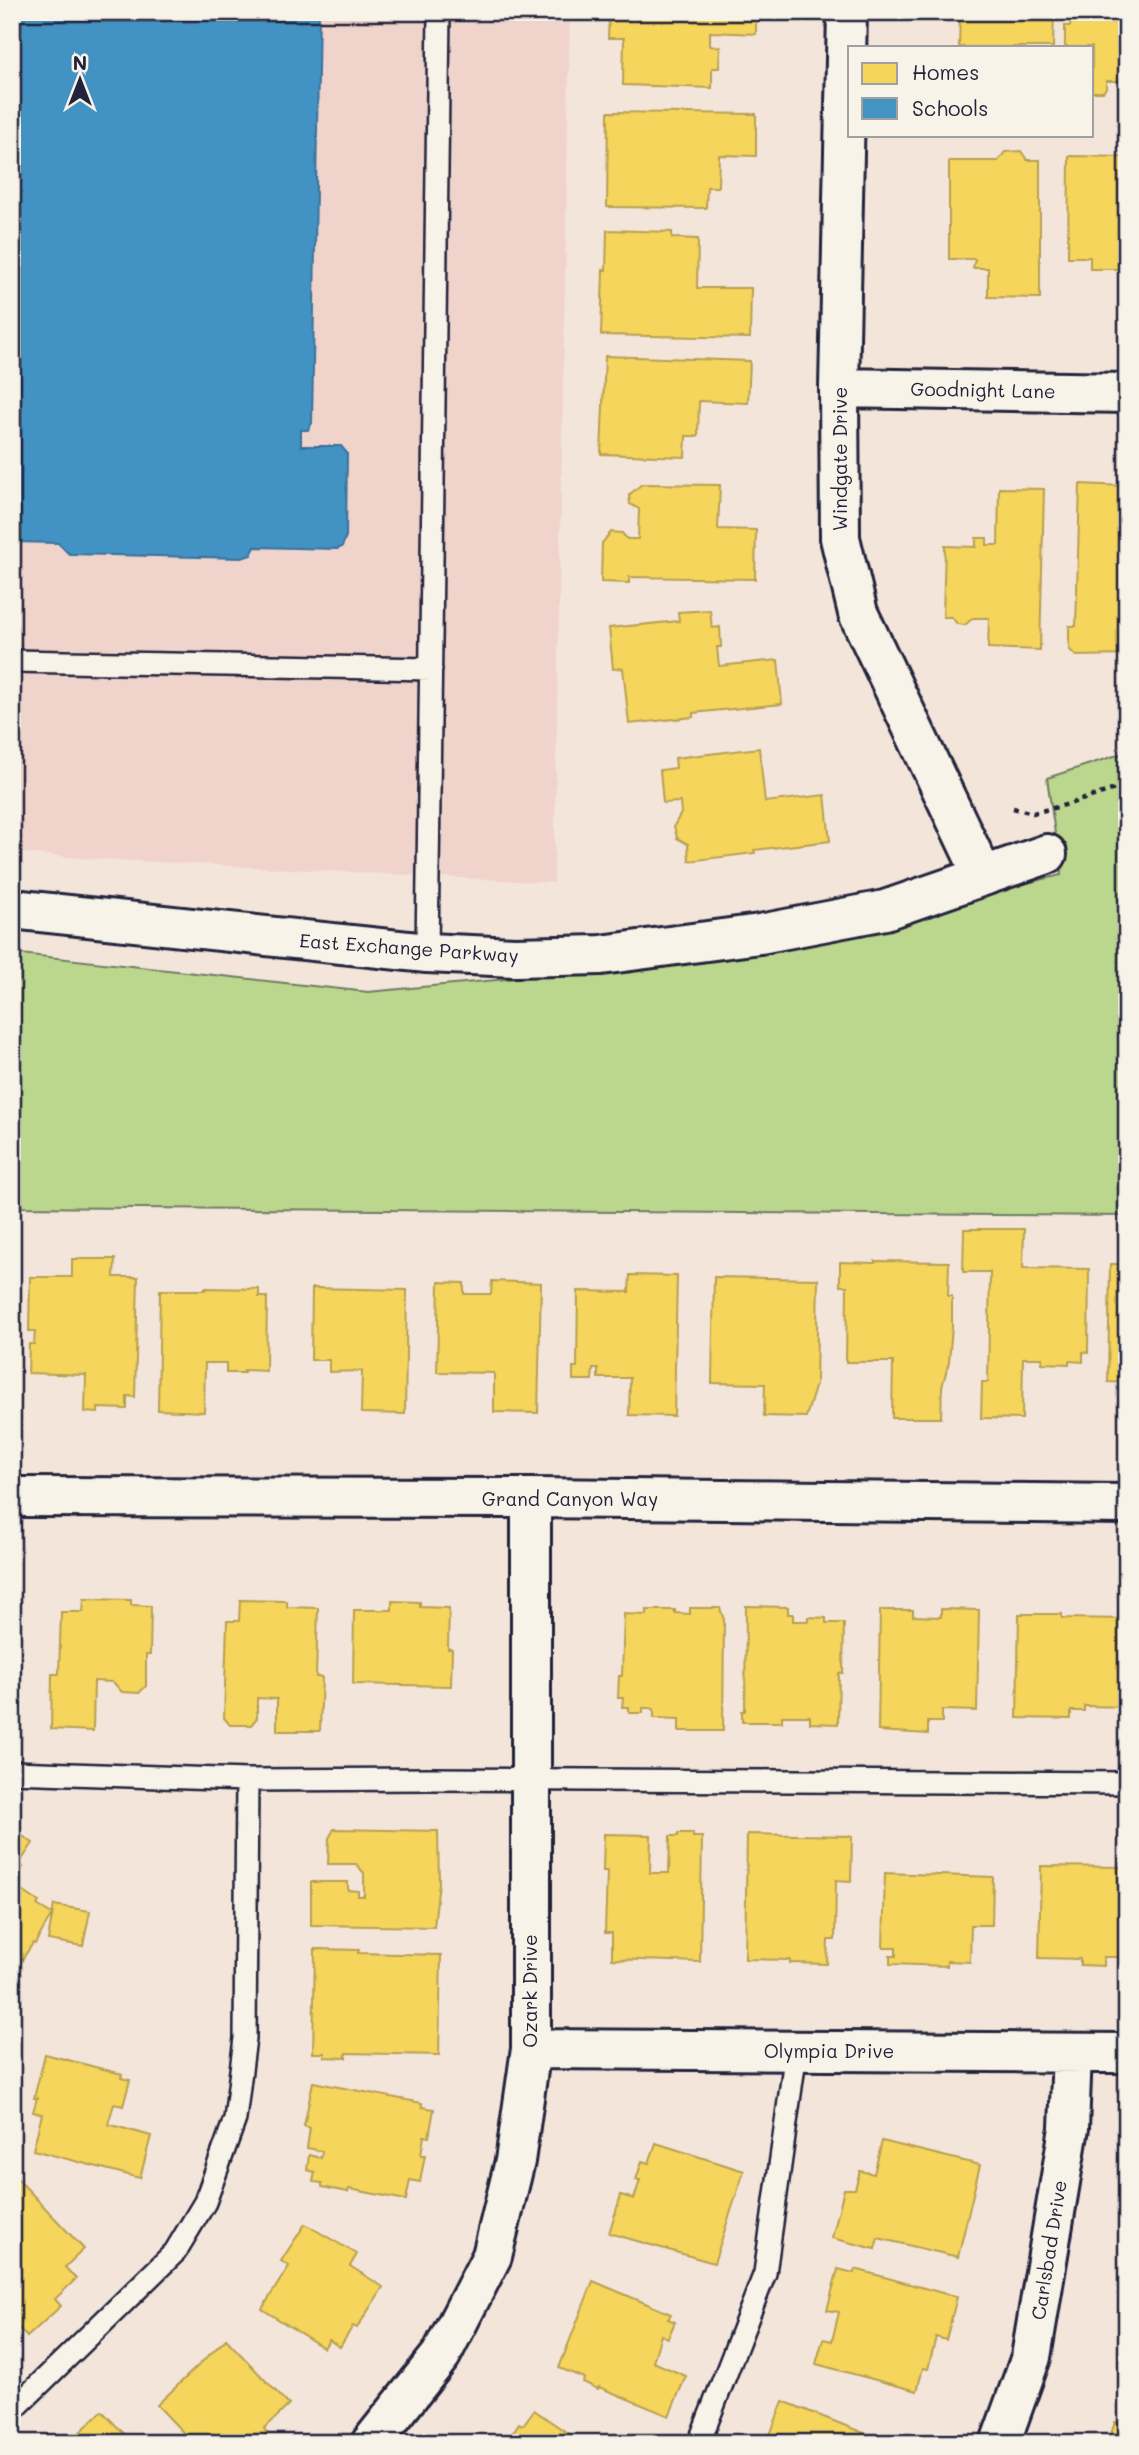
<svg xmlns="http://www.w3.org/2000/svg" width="1139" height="2455" font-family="Mali,sans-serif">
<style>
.built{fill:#f0d4cb}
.green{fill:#bbd78e;stroke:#6e7c64;stroke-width:2}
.homes{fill:#f6d55c;stroke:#b69f52;stroke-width:2}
.schools{fill:#4393c3;stroke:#39719a;stroke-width:2}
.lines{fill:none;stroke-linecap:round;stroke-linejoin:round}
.service-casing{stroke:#22223b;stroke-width:26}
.minor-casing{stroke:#22223b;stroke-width:44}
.tertiary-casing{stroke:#22223b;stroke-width:44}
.path{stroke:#22223b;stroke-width:4.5;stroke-dasharray:5 5;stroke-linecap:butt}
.service{stroke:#f7f3e8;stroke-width:21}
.minor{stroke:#f7f3e8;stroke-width:38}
.tertiary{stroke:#f7f3e8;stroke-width:38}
.labels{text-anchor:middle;stroke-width:7;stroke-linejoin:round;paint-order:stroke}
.street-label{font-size:19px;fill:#22223b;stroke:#f7f3e8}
</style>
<rect width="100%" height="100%" fill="#f4e5db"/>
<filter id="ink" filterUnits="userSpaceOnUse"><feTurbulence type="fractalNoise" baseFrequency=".0143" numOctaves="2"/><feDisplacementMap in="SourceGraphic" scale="14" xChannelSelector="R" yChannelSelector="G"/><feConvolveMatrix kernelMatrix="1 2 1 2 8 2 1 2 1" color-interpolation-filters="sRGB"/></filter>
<g filter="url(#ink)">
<path class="built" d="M12,12H570L554,883L79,858L12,852Z"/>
<path class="green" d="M1127,752V1216L12,1207V953L368,992L691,962L1061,875L1047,778Z"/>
<path class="homes" d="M609,12H756V34L710,32V46L720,47L719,68H712V88L623,85L624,38H608Z
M960,12H1054L1053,47H959Z
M1070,12H1127V92H1125V81H1106V88L1103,92H1092V47H1065V26H1070Z
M608,112L756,114V156L719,155L718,187H707L706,208L607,207Z
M1021,151L1027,160H1040V298L988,297V268H973L975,259H949V161H998L1005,152Z
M1069,156L1127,157V303H1120L1121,269H1090V257H1068Z
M607,230L672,232V238L698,239L697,288H751L750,338L601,335L603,270H606Z
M605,356L750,361L748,403L699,401L698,436H686L685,457L601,454Z
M642,484L720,485L718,529L756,530L755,579L629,577V583L601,582L602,543L611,532L622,533L627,539H638L639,509L630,504L629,495Z
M1080,484L1125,486L1123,548H1127V655L1076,656L1069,649V626H1076Z
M999,488L1044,489L1040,650L988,648L989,618H973L965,625L957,624L952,617H943L945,546L976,547V538H987V545H998Z
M710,610L712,628L720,627L721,647H717L719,666L778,660L782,704L693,713V717L629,724L623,668L613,669L609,628L679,621L678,612Z
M759,748L765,802L825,795L830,841L754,850L755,853L689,861L688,844L677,838L674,826L681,813L680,802L663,803L660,770L676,768L675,758Z
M964,1229H1024L1023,1268L1089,1269L1088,1353L1083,1352V1362L1069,1361V1364L1042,1363V1358H1023L1022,1419L981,1418L982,1382H988L990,1272H963Z
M72,1259H115L114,1277H138L135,1397L127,1396V1409L98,1408V1413L85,1412L86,1375L28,1373L29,1344H34L35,1331H29L30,1277H72Z
M875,1261L949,1262L948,1296H952V1326L949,1362L942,1387L941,1418H892L893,1362H846L847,1286H840V1262L875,1263Z
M1110,1264H1127V1383L1108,1382Z
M630,1275L677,1276L674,1416L629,1415L630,1378H598V1369H593L592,1380H573V1367H577L578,1291L629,1292Z
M714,1277L818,1279L816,1384L806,1417L764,1416L765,1384L712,1383Z
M492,1281L541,1283L538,1413L494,1412V1373L437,1372L439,1282L464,1283V1294H491Z
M205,1288L259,1289V1297H267L266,1371L244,1370V1373H226V1363H205L204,1412L158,1410L160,1290H205Z
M312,1288L407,1290L405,1414L361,1413L362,1371L329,1372V1360H311Z
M84,1599L131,1600V1605L151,1606L150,1655H146V1686L139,1693L122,1692L113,1682L94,1681L93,1731L51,1729L52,1674H59L61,1612H83Z
M240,1600L287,1601V1607L318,1608L316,1677H322L320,1731H277V1699L257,1698V1718L251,1725H230L224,1718L227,1621H239Z
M392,1601L420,1602V1607L449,1608L448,1649H452L451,1686L353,1684L354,1610H392Z
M746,1606L788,1607V1614H793V1621H808V1617L826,1618V1623H844L843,1673H839L838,1724L810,1723V1716H782V1722H742V1711H745Z
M690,1608H720L724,1620L723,1731H679V1719L654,1718V1709L649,1708H643V1713H629V1707H622L623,1698H618L619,1676H622L624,1614L647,1615V1610H675V1613L690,1614Z
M941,1609L979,1610L977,1711L942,1710V1722H928V1734L878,1731L880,1610H913V1616L941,1617Z
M1019,1614H1062V1618L1127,1619V1707L1084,1706V1711H1071V1719L1017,1718Z
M12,1829L33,1843L19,1864L23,1867L12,1883Z
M334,1829L438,1831L439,1882L434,1927L311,1925V1882H348V1890L358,1891V1896H364V1873L356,1864H328L329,1838Z
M678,1833H693V1837H702L700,1962L612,1959V1933H605L607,1871H603L604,1834L651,1835L650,1873H669L670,1836H678Z
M747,1834L852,1836L851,1881L836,1880L835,1940H828L827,1964L790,1963V1960L745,1959Z
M1041,1866L1127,1867V1957H1104V1966L1080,1965V1959L1039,1958Z
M885,1873L993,1877L992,1925H971L970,1962L947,1961V1966L890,1964V1956H896V1948H883Z
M12,1884L39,1902L37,1905L52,1914L35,1944L33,1943L12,1975Z
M54,1905L90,1911L83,1946L48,1940Z
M315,1949L359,1950L358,1953L441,1955L439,2055L346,2053V2058L324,2057V2053H313Z
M45,2054L122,2074L121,2078L130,2080L123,2106L114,2104L108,2124L151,2136L140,2178L33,2150L42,2114L33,2112L37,2098H34Z
M313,2082L422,2103V2107L434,2109L429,2137L424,2136L421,2155H425L420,2182L410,2180L406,2200L349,2189L348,2192L322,2187V2183L313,2182L315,2172L307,2170L309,2155L321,2158L322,2151L307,2148L310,2128L304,2126Z
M882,2141L980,2165L958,2257L878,2238L875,2249L832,2238L844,2189H855L860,2171L874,2174Z
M656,2143L744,2171L714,2263L609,2233L621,2195L634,2199L640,2180H636L642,2161L649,2163Z
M15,2176L84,2249L65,2267L76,2279L55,2299L61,2306L27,2337L12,2321V2179Z
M305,2224L357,2254L350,2266L383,2287L357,2328L353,2326L340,2347L329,2340L324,2348L262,2309L289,2266L281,2261Z
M838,2269L854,2273L855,2269L957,2297L946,2340L936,2337L928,2369L923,2368L917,2391L816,2364L823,2339L832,2341L839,2312L827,2310Z
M593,2281L671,2314L668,2319L675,2322L668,2338L661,2335L653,2362L686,2376L669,2416L599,2387L598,2389L583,2382L584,2378L559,2368Z
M226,2339L289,2405L264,2429L267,2433L257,2443H193L157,2405Z
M783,2401L889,2443H767Z
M534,2410L582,2443H506L519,2423L523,2425Z
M102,2411L133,2443H82L76,2436Z
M1115,2422L1127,2426V2443H1108Z"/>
<path class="schools" d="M12,12H319L312,423L308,430H301V446H341L347,453L346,536L342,547L337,549L255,547L251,555L242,558L69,554L58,543L12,542Z"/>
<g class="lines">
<g class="service-casing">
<path id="service" d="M12,661L431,669
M427,953L439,12
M12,1772L247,1780L431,1779L1127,1783
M12,2411L175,2252L205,2202L235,2119L245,2038L247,1780
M699,2443L765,2273L796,2051"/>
</g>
<g class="minor-casing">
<path id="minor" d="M847,12L839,388L840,538L858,613L983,876
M839,388L1127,393
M12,1497L531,1498L1127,1504
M531,2049L1127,2053
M371,2443L441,2355L492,2256L515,2161L531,2049V1498
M1000,2443L1031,2357L1069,2128L1072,2053"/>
</g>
<g class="tertiary-casing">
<path id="tertiary" d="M12,909L427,953L515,957L601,955L760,934L885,910L1047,854"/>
</g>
<path class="path" d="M1013,808L1033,813L1069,804L1127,785"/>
<use href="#service" class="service"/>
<use href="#minor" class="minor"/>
<use href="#tertiary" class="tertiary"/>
</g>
</g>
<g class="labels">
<g class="street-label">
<text transform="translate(983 390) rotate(1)" y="7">Goodnight Lane</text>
<text transform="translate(840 459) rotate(-90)" y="7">Windgate Drive</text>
<text transform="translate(409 948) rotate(4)" y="7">East Exchange Parkway</text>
<text x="570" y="1506">Grand Canyon Way</text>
<text transform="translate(530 1991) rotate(-90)" y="7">Ozark Drive</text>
<text x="829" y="2058">Olympia Drive</text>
<text transform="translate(1049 2250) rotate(-81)" y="7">Carlsbad Drive</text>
</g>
</g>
<rect width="1139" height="2455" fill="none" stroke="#f7f3e8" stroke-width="42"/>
<rect x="21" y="21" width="1097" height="2413" fill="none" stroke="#22223b" stroke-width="2.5" filter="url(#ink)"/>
<rect x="848" y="46" width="245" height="91" fill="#f7f3e8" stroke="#a29fa3" stroke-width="2"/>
<rect x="862" y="63" width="35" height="21" fill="#f6d55c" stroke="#a29fa3" stroke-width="2"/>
<text x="912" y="80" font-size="21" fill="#22223b">Homes</text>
<rect x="862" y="98" width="35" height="21" fill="#4393c3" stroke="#a29fa3" stroke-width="2"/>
<text x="912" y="116" font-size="21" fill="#22223b">Schools</text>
<g transform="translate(80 80)" stroke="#f7f3e8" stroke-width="5" paint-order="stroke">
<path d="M0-5L12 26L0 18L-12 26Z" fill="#22223b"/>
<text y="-10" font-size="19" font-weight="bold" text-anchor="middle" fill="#22223b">N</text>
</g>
</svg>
